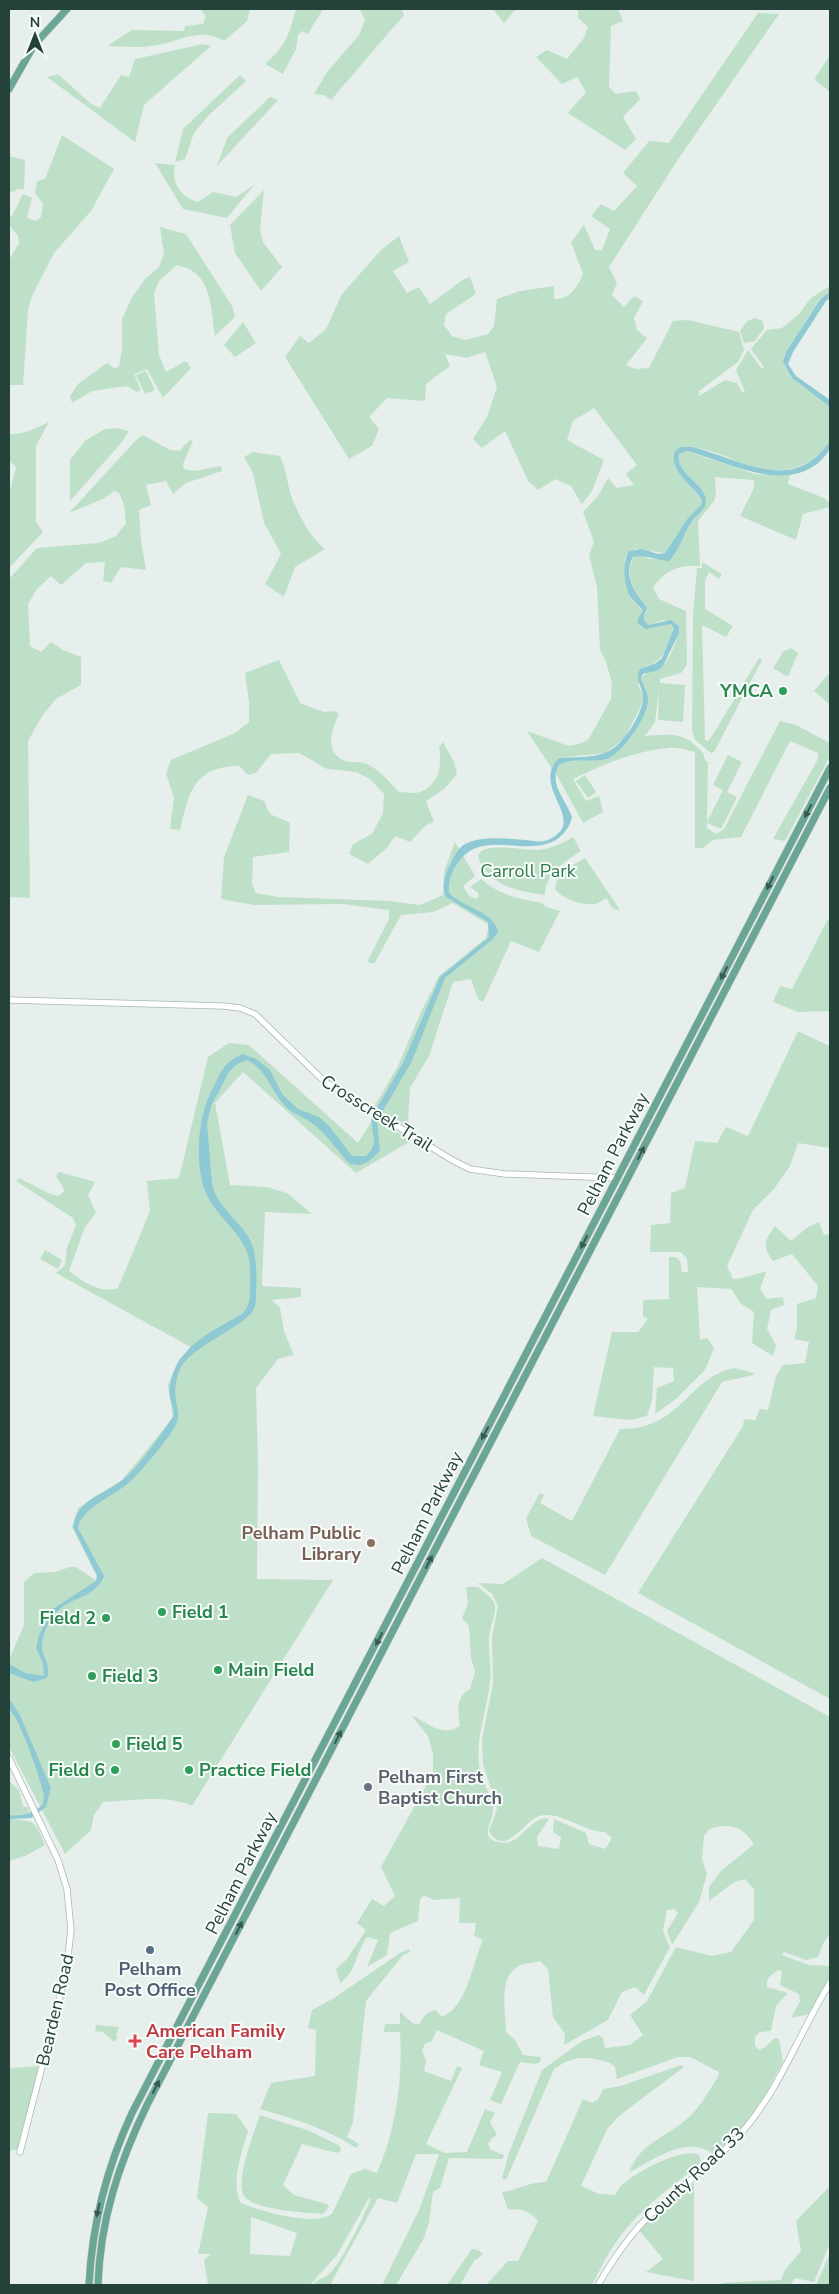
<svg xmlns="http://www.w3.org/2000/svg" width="839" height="2294" font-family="'Nunito Sans',sans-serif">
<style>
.green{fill:#bfe0c8;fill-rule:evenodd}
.water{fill:#8ec9d4}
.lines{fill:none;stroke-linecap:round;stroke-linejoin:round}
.minor-casing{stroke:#a8b8b2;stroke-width:7}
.major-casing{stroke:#c2cac8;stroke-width:8}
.minor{stroke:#fff;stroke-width:5.5}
.major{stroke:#6aa596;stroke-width:7}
.oneway{fill:#365b51}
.leisure-dot{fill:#2e9e5b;stroke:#f7fbf9;stroke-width:2}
.education-dot{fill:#8d6e63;stroke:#f7fbf9;stroke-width:2}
.worship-dot{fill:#6b7280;stroke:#f7fbf9;stroke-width:2}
.service-dot{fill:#5c6f8a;stroke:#f7fbf9;stroke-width:2}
.health-dot{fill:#e0444e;stroke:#f7fbf9;stroke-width:2}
.labels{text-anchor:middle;stroke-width:4;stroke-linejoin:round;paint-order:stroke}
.leisure-label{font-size:18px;font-weight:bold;fill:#27864d;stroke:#f7fbf9;text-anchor:start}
.park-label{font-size:18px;fill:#2d7a4b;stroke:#f7fbf9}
.street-label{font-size:18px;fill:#24423a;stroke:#f7fbf9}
.education-label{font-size:18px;font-weight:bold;fill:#785e54;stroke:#f7fbf9;text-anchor:end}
.worship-label{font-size:18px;font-weight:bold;fill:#5b616d;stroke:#f7fbf9;text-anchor:start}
.service-label{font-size:18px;font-weight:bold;fill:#4e5e75;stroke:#f7fbf9}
.health-label{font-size:18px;font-weight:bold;fill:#be3a42;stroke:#f7fbf9;text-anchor:start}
</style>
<rect width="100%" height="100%" fill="#e6efeb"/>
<path class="green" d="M202,9H250L247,21L224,41C198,25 177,44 150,46C136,48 121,46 107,46L132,30L184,31L185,26L203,24L206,16L203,13Z
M296,9H323L308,34L302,31L298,35L296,49L283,74L265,64C287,44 288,37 296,9Z
M360,9H402L404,15L331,100L324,95L314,94L327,72L359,35L365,20Z
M493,9H516L504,23Z
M618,9L623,21L611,26L609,87L616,94L636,91L640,99L623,117L636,139L625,150L568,113L586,92L577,77L562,84L536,57L547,50L567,59L584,38L588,27L578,18V10Z
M758,13L779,14L679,158L609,267L617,283L612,295L624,307L634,296L643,301L634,318L637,330L647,338L626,365L636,369L649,368L673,321L688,320L739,332L744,350L738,362L699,391V396L725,380L737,383L742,392H745L736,370L748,350L762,369L764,367L751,349L767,330L782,328L798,315L811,298L830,286V292L820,298L784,356L792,378L830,407V441C820,457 808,465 790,469C749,478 713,440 678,449L676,468L702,501L701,505L680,530L665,553L635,549L625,558L632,600L643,611L638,618V624L641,627L671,624L674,627L673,631C667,647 664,661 646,666L638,685L643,696L641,706L625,737L606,753L559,758L552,769L527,731L569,746L579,744L588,740L611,699L612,683L606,662L600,650L597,587L589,555L594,542L583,512L598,496L608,478L617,488L634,485L626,474L637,465L594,408L573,421L567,440L604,460L592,491L582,504L571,486L555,479L538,490L528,481L505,431L482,448L473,439L487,417L497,387L485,352L467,358L445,354L450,366L426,384L425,401L387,398L369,417L379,429L372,446L349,459L285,357L300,336L309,343L326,329L342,294L381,250L399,236L409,262L393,271L407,293L419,287L430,304L464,279L470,277L476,294L446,314L444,325L452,336L465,340L488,334L494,326L497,299L520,291L554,286V299C570,300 577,287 583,274L571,242L584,225L595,250H602L610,229L591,216L601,204L614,211L637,186L623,173L649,141L669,143Z
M203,44L211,46L144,105L135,142L47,77L58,74L91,104L100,108L121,75L129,77L135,59Z
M830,55V92L816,81L815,78Z
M240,75L246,81L208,116L194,133L185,159L175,162L183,129Z
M270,97L278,100L217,166L227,138Z
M62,135L114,169L91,211L54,253L32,296L28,310L23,385H9V260L19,243L18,236L9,225V215L12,216L23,194L32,198L27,218L36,221L41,217L43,204L35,193L37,181L45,179Z
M9,156L25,160L24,189H18L13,192L9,191Z
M155,163L175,165C171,183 180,196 198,202L213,192L236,197L254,185L227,218L183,209Z
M264,190L260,229L263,242L282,267L261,291L235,253L230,225Z
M160,227L186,234L232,306L235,317L215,336C210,307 213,272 177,265L159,281L154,293L159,355L166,372L186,361L191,368L163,398L147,369L134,374L141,390L137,392L127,386L92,391L72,403L70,396L78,384L107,363L115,369L119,366L122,350V319L132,297L146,278L159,267L164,254Z
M755,318L763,321L764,328L755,341L744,343L740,331L747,321Z
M243,322L256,343L235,357L224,345Z
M146,371L155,390L145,394L136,375Z
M49,422L36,446V522L43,532L9,568V494L16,467L9,461V434C23,435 36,428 49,422Z
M117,428L129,431L122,442L70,501V460L86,440L105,429Z
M143,435L170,450L179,451L190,440L193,441L183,464L184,469L195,471L221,466L222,471L186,483L173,494L166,481L146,485L151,505L139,510L141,540L146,570L121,567L111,583L103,581L105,562L86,563L61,585L51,576L37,589L28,604L30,646L41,652L51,642L63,650L81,657V685L56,699L42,716L28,741L30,898L9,897V579L37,548L99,543L116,536L126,523L124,505L119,493L114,491L103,499L69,513L138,438Z
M686,451L755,474L790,475L788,484L824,498L830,503V507L803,514L796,540L740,516L754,488V480L715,477L716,493L714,501L698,521L700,566C680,564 663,571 653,588L659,599L686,611L687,665L681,673L660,679V683L685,685L683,722L658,720L659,689L655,722L645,736C665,735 682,731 697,747C702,751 704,753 705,760L708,762L707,822L723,790L713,785L728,755L742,762L727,792L737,797L721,829L707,823V828L716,834L724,829L780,721L796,725L830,743V756L785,841L773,839L818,759V753L790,741L741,837L713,840L703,848H695V752C687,750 677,747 668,748C635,751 604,764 573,779L586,801L599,796L603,812L583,823L555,772L559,765L564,762L609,757L632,736L647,694L641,678L648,672L659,670C670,660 678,640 679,626L664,620L648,625L644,621L643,617L647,611C639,593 621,579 634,557L639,555L650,559L673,557L691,522L707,502C702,485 675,473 679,454Z
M253,452L280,456C287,470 287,486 293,501C301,519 310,537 325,549L295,567L284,597L265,584L281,554L264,523L253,473L244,457Z
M702,562L722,574L719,579L709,572L705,580V609L733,626L726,637L702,625L705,740L708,741L714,733L759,658L762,660L714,752L711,753L695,740L692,730L693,616L697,568H702Z
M791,648L798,653L788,677L773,668L783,652Z
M279,660L300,703L324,712L334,711L339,714C332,729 323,752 345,761C351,763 358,761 364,763C379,768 389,782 399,792C405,792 415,794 420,792C440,784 442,765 439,747L443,742L454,762L457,774L444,789L426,801L434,822L426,825L410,842L395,836L387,848L368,864L349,854L353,844L372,834L383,813L384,794L370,779L356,772L327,769L299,753L271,754L256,773L248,775L239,766C194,766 189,792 180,830L170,829L174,797L166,774L171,760L235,733L249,722V702L245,673Z
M828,674L830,675V705L814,691Z
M585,775L596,792L588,798L576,781Z
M248,795L264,801L270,814L290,823L289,852L253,857L252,884L256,893L278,897L389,901L420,905L443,895L444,872L455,842L475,876L463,886L469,896L477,899L479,894L470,887L481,879C501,896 517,898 542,903L546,907L560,911L539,952L511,941L483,1002L478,999L471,979L453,982L429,1056L410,1088L408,1123L419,1135L374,1107L398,1066L421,1012L439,976L486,938L489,925L453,903L433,912L401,915L374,964L367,962L389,919V910L343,904L254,905L221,899L224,857Z
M573,837L581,851C565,861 545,874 545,895C523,891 504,890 488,873C454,836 521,850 537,850C550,849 562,844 573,837Z
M585,858L620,910L613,909L606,898C603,900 599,903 595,904C583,906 562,899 555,889C557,872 572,866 585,858Z
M828,919L830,920V1011L798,1012L773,1002L780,986L792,989Z
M798,1031L827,1045L830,1044V1148L798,1143L790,1166L774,1189L753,1210L727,1266L733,1279C746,1279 754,1273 766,1272L760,1289L767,1299L783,1297L784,1305L771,1310L767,1329L776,1345L773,1356L752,1343L754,1312L741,1304L731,1289L697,1287L700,1340L707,1338L714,1348L705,1370L676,1399L655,1414L657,1388L674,1381L673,1368L654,1367L652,1400L647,1416L630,1420L593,1416L612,1332H638L648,1319L643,1316V1300L669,1299V1257H676L680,1261L682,1272H688L687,1259L681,1252H650L651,1225L670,1223L671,1193L685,1188L695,1141L717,1143L726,1127L748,1136Z
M229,1043L249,1045L358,1143L374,1117L411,1141L356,1173L243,1072L215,1103L230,1185L267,1187L287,1193L312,1214L265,1212L262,1286L301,1288V1297L272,1300L280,1308L284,1331L294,1355L278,1359L256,1388L258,1465L257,1579L333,1580L192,1806C166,1794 131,1801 103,1802L94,1815L91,1830L65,1854L9,1747V1668L13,1667L9,1664V1660L24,1625V1582L34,1573L55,1572L70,1567H76L95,1580L98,1579L72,1527L78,1508L121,1481L173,1418L168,1385L179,1359L196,1350L56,1273L65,1265L67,1248L76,1225L73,1218L16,1181L19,1178L50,1194L58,1196L65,1191L56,1176L59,1172L95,1182L88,1195L96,1213L85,1227L69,1271C83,1282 101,1294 118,1288L150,1211L147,1181L179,1178L208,1057Z
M819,1222L824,1235L830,1234V1699L638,1593L743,1426L744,1419L755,1420L760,1409L768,1410L776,1376L783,1365L805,1363L809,1342L794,1339L797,1328V1304L816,1298L818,1286L792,1254L773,1261C762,1246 764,1241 775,1226L791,1241L808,1227Z
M45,1250L62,1260L58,1269L40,1259Z
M734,1368L754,1373L753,1375L722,1382L605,1575L531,1536L526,1518L540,1493L544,1495L540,1503L572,1521L620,1429C681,1430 688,1377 734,1368Z
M542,1558L830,1717V1934L824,1942L818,1957L806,1960L784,1952L782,1955L809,1965L830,1966V1977L809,2014L791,2018L800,2001L799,1994L780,1985L782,1971L778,1970C771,1975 766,1978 767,1987L788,1993L776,2006L771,2031L760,2032L755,2037V2046L759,2050L765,2047L775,2038L779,2039L783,2062L760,2104L740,2131L713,2154C687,2134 654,2160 629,2172C642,2139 673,2136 694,2112C703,2102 710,2089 718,2077L719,2072L690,2057H678L617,2079L615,2067L610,2063L591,2058H578L565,2062L554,2069L507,2178L505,2180L502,2178L509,2153L542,2070L582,2041L599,2035L603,2038L605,2048L630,2045L643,2035L630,2015L647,2001L676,1947L712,1956L731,1952L754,1920V1889L745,1879L734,1882L709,1901V1887L721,1871L754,1844C741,1825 730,1823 709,1829L704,1836L702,1859L707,1874L699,1902L672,1945L667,1931L678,1913L675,1909L667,1910L663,1931L670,1947L644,1995L635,1987L622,1992L608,2020L564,2045L565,2034L553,2017L548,1969L540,1961C533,1963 523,1963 517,1967C498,1979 506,2013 506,2032L515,2040L523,2055L541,2057L540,2062L535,2064L520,2062L501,2104L490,2100L502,2072L479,2065L484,2051L437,2030L432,2041L425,2044L422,2050L426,2061L424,2071L451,2081L457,2066L462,2068L426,2144L445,2153L467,2152L485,2109L495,2113L490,2122L497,2135L492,2138L488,2144L491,2150L504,2155L503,2159L449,2158L440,2188L433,2192L429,2223L423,2240L396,2285H382L420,2208L439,2154H416L397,2203L378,2198L330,2285H313C317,2279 323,2279 329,2274C341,2264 365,2214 371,2198H369L337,2255L310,2285H208L204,2260L211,2254H198L208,2207L197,2198L208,2113L236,2114L248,2131C242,2151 230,2184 241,2203C261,2211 314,2227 332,2214L351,2174L365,2169L377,2173C396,2130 403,2079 400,2032H384L385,2024H400V2012L414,2024H419L426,2014L435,2010L442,2017C468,2006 472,1963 483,1940L474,1936L476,1923H459L460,1898L433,1900L424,1895L420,1899L418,1921L390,1933L387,1955L367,1967L378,1940L367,1937C356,1952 356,1973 340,1983L336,1969L347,1959L366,1930L357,1923L372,1899L384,1906L395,1896L381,1867L433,1773V1754L428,1736L411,1715C428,1723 443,1738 460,1726C458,1712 455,1697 470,1689L475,1672L471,1658L469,1626L462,1618L468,1604L466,1587H478C484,1592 494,1598 495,1606C496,1616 490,1626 489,1636C488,1651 492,1667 490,1682C487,1710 476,1735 479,1764C480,1780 491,1792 493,1808C494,1820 478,1838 498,1842C520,1848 528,1819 546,1818L549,1819L537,1837L538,1846L559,1849L561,1837L553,1832L554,1819L586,1833L589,1844L605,1849L612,1838L605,1832C583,1832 561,1810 539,1816C525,1820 505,1859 489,1831L497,1809L495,1800L483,1765L482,1740L493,1683L492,1637L498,1606L492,1594L478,1583L503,1584ZM251,2217L297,2233L290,2256L250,2254Z
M9,1781L19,1790L23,1807H28L29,1813L17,1817L9,1815Z
M9,1819C36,1821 34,1820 45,1845L25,1856L9,1861Z
M409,1949L410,1952L403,1955L366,2001L353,2122L347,2137L359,2144L356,2148C326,2128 294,2119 260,2109L271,2083L315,2076L316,2030L308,2028L312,2010L334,1998L400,1953Z
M96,2025L119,2027L116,2035L118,2038L114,2042L103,2032L95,2031Z
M681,2065L684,2067L620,2115L607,2129L581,2186L599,2194L615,2195C617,2192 619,2187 622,2185C634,2173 684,2146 699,2155L701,2161L699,2165C670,2188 638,2210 617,2241C607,2254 600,2270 592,2285H486L508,2261H518L538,2221C532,2212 518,2207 508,2210L502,2192C518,2190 529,2182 546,2182L583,2099L592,2103L598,2099L603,2089L621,2086Z
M39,2066L19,2149L9,2151V2068Z
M260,2115L310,2131L340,2146L341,2151L337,2153L302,2144L283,2185L294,2195L327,2204L329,2207L323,2214C304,2212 258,2211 245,2197C233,2185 255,2130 260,2115Z
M694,2183V2281L646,2272L663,2259L638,2229Z
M830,2186V2243L814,2282L795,2278L790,2285H728L720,2283L781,2280L785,2270L801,2251L796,2221Z
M472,2249L478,2250L483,2254L474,2261L460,2285H447Z
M830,2253V2283L829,2285H816Z"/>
<path class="water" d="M830,292V298L826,301L793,352L788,364L796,376L830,400V407L792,378L783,361L786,352L821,298Z
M830,441V449C798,499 734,465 691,452L686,451L679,454C675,473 703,482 706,499C708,507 697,515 692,521C683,534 680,550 669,561C659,560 641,554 633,557C622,577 636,593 647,608C645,616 640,618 648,625L671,620L679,626V633L663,666L659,670L643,674L641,678C643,685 648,692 648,700C648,717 622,754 606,759C590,763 573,757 559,765C548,785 566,799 572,817C570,825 568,828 563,834C534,864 483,824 457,864C451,873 448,882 449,893C462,907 495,912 498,932L493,939L445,978L412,1061L377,1121L380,1151L368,1162L360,1165L350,1164C337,1151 328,1135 313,1124C305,1117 294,1115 286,1107C271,1092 268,1070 247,1060L237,1064L229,1072L211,1106L207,1124L212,1183C216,1208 241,1220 251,1242C257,1255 257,1279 256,1294C256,1299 256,1305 254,1309C245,1326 199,1343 183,1364C176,1374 174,1389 176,1401C177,1407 179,1412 178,1419C176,1431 143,1469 133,1479C119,1494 81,1507 78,1528L104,1576C96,1598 69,1597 56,1613C48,1621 41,1637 42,1648C44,1659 51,1666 47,1678L34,1682L9,1673V1664L25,1673L44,1676L43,1663L36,1648L39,1635L53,1609L96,1581L97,1575L73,1527C78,1496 107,1495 127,1476C145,1459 160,1435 174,1415C174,1405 167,1395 170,1385C177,1346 211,1332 242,1314C250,1306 250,1297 250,1286C250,1276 251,1264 248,1255C240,1229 213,1215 204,1188C195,1161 198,1119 210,1094C220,1075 221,1064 242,1054L256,1059L270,1070L282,1094L298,1109L319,1117L330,1127L352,1156H366L372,1149L374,1142L371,1118L403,1063L440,977L489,937L488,922L446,897C441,886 445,875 450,865C453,859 456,852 460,848C473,834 510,839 527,840C534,841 544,843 550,839C589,819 529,788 559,758C574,757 591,758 605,753C621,748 643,714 643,698C643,686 634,680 640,669L656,663L662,658L674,628L671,624L646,629L638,624V618L643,611C640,606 635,603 632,599C623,586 622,564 629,551L642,549L658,554L665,553L688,518L701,505L702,501C694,485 668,472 675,451L681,447H692C740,458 792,497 830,441Z
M9,1698L20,1715L51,1788L46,1807L31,1818L9,1819V1815C22,1817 34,1813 43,1804L44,1795C39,1776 21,1720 9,1709Z"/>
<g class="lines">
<g class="minor-casing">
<path id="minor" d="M9,1000L223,1006L240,1008L255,1014L324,1081L452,1160L470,1169L505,1174L618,1178
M9,1758L58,1860L67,1889L71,1930L66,1973L20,2152
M598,2285C613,2259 631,2233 653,2212C683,2184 716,2162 743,2131C781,2087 800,2031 830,1983"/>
</g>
<g class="major-casing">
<path id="major" d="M9,89L34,45L67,9
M89,2285C92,2224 106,2169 132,2113L830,768
M98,2285C100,2220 119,2163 147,2105L830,788"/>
</g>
<use href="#minor" class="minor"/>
<use href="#major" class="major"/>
</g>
<defs><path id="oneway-solid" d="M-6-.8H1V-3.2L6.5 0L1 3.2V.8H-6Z" transform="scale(1.25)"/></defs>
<g class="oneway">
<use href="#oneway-solid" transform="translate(808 811) rotate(117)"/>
<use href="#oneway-solid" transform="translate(770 883) rotate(117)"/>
<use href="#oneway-solid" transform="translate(724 973) rotate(117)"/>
<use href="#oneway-solid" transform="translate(641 1153) rotate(-63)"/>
<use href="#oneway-solid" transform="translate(584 1242) rotate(117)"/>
<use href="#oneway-solid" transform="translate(485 1433) rotate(118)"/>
<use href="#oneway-solid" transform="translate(429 1562) rotate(-63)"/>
<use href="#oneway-solid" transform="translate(379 1639) rotate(117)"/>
<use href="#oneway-solid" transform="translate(338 1737) rotate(-63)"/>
<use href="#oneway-solid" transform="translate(239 1928) rotate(-63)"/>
<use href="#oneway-solid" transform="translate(156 2087) rotate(-63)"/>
<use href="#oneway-solid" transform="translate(98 2210) rotate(103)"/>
</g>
<g class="leisure-dot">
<circle cx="783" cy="691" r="5"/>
<circle cx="162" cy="1612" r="5"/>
<circle cx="106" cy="1618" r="5"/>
<circle cx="218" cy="1670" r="5"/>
<circle cx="92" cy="1676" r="5"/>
<circle cx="116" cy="1744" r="5"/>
<circle cx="115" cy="1770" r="5"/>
<circle cx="189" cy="1770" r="5"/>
</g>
<circle class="education-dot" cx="371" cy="1543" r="5"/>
<circle class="worship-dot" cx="368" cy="1787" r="5"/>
<circle class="service-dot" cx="150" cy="1950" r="5"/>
<path class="health-dot" d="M132.5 2033.5h5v5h5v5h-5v5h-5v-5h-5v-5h5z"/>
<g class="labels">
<g class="leisure-label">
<text x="773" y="697" text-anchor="end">YMCA</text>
<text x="172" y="1618">Field 1</text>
<text x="96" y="1624" text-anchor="end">Field 2</text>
<text x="228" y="1676">Main Field</text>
<text x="102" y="1682">Field 3</text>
<text x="126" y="1750">Field 5</text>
<text x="105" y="1776" text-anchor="end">Field 6</text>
<text x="199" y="1776">Practice Field</text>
</g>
<g class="park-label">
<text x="528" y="877">Carroll Park</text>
</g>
<g class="street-label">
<text transform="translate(377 1113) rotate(32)" y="6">Crosscreek Trail</text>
<text transform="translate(613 1154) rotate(-63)" y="6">Pelham Parkway</text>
<text transform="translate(427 1513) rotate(-63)" y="6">Pelham Parkway</text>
<text transform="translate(241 1873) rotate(-63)" y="6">Pelham Parkway</text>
<text transform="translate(55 2010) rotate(-77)" y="6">Bearden Road</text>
<text transform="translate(694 2175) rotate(-43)" y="6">County Road 33</text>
</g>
<g class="education-label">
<text x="361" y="1539">Pelham Public<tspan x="361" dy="21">Library</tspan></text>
</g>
<g class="worship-label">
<text x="378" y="1783">Pelham First<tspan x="378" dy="21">Baptist Church</tspan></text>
</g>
<g class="service-label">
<text x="150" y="1975">Pelham<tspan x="150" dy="21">Post Office</tspan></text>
</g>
<g class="health-label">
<text x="146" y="2037">American Family<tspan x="146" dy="21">Care Pelham</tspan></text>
</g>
</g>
<rect width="839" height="2294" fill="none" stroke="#24423a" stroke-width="20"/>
<g transform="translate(35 35)" stroke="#f7fbf9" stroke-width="4" paint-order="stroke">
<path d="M0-4L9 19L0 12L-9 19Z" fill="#24423a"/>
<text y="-8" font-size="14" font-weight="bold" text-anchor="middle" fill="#24423a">N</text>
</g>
</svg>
